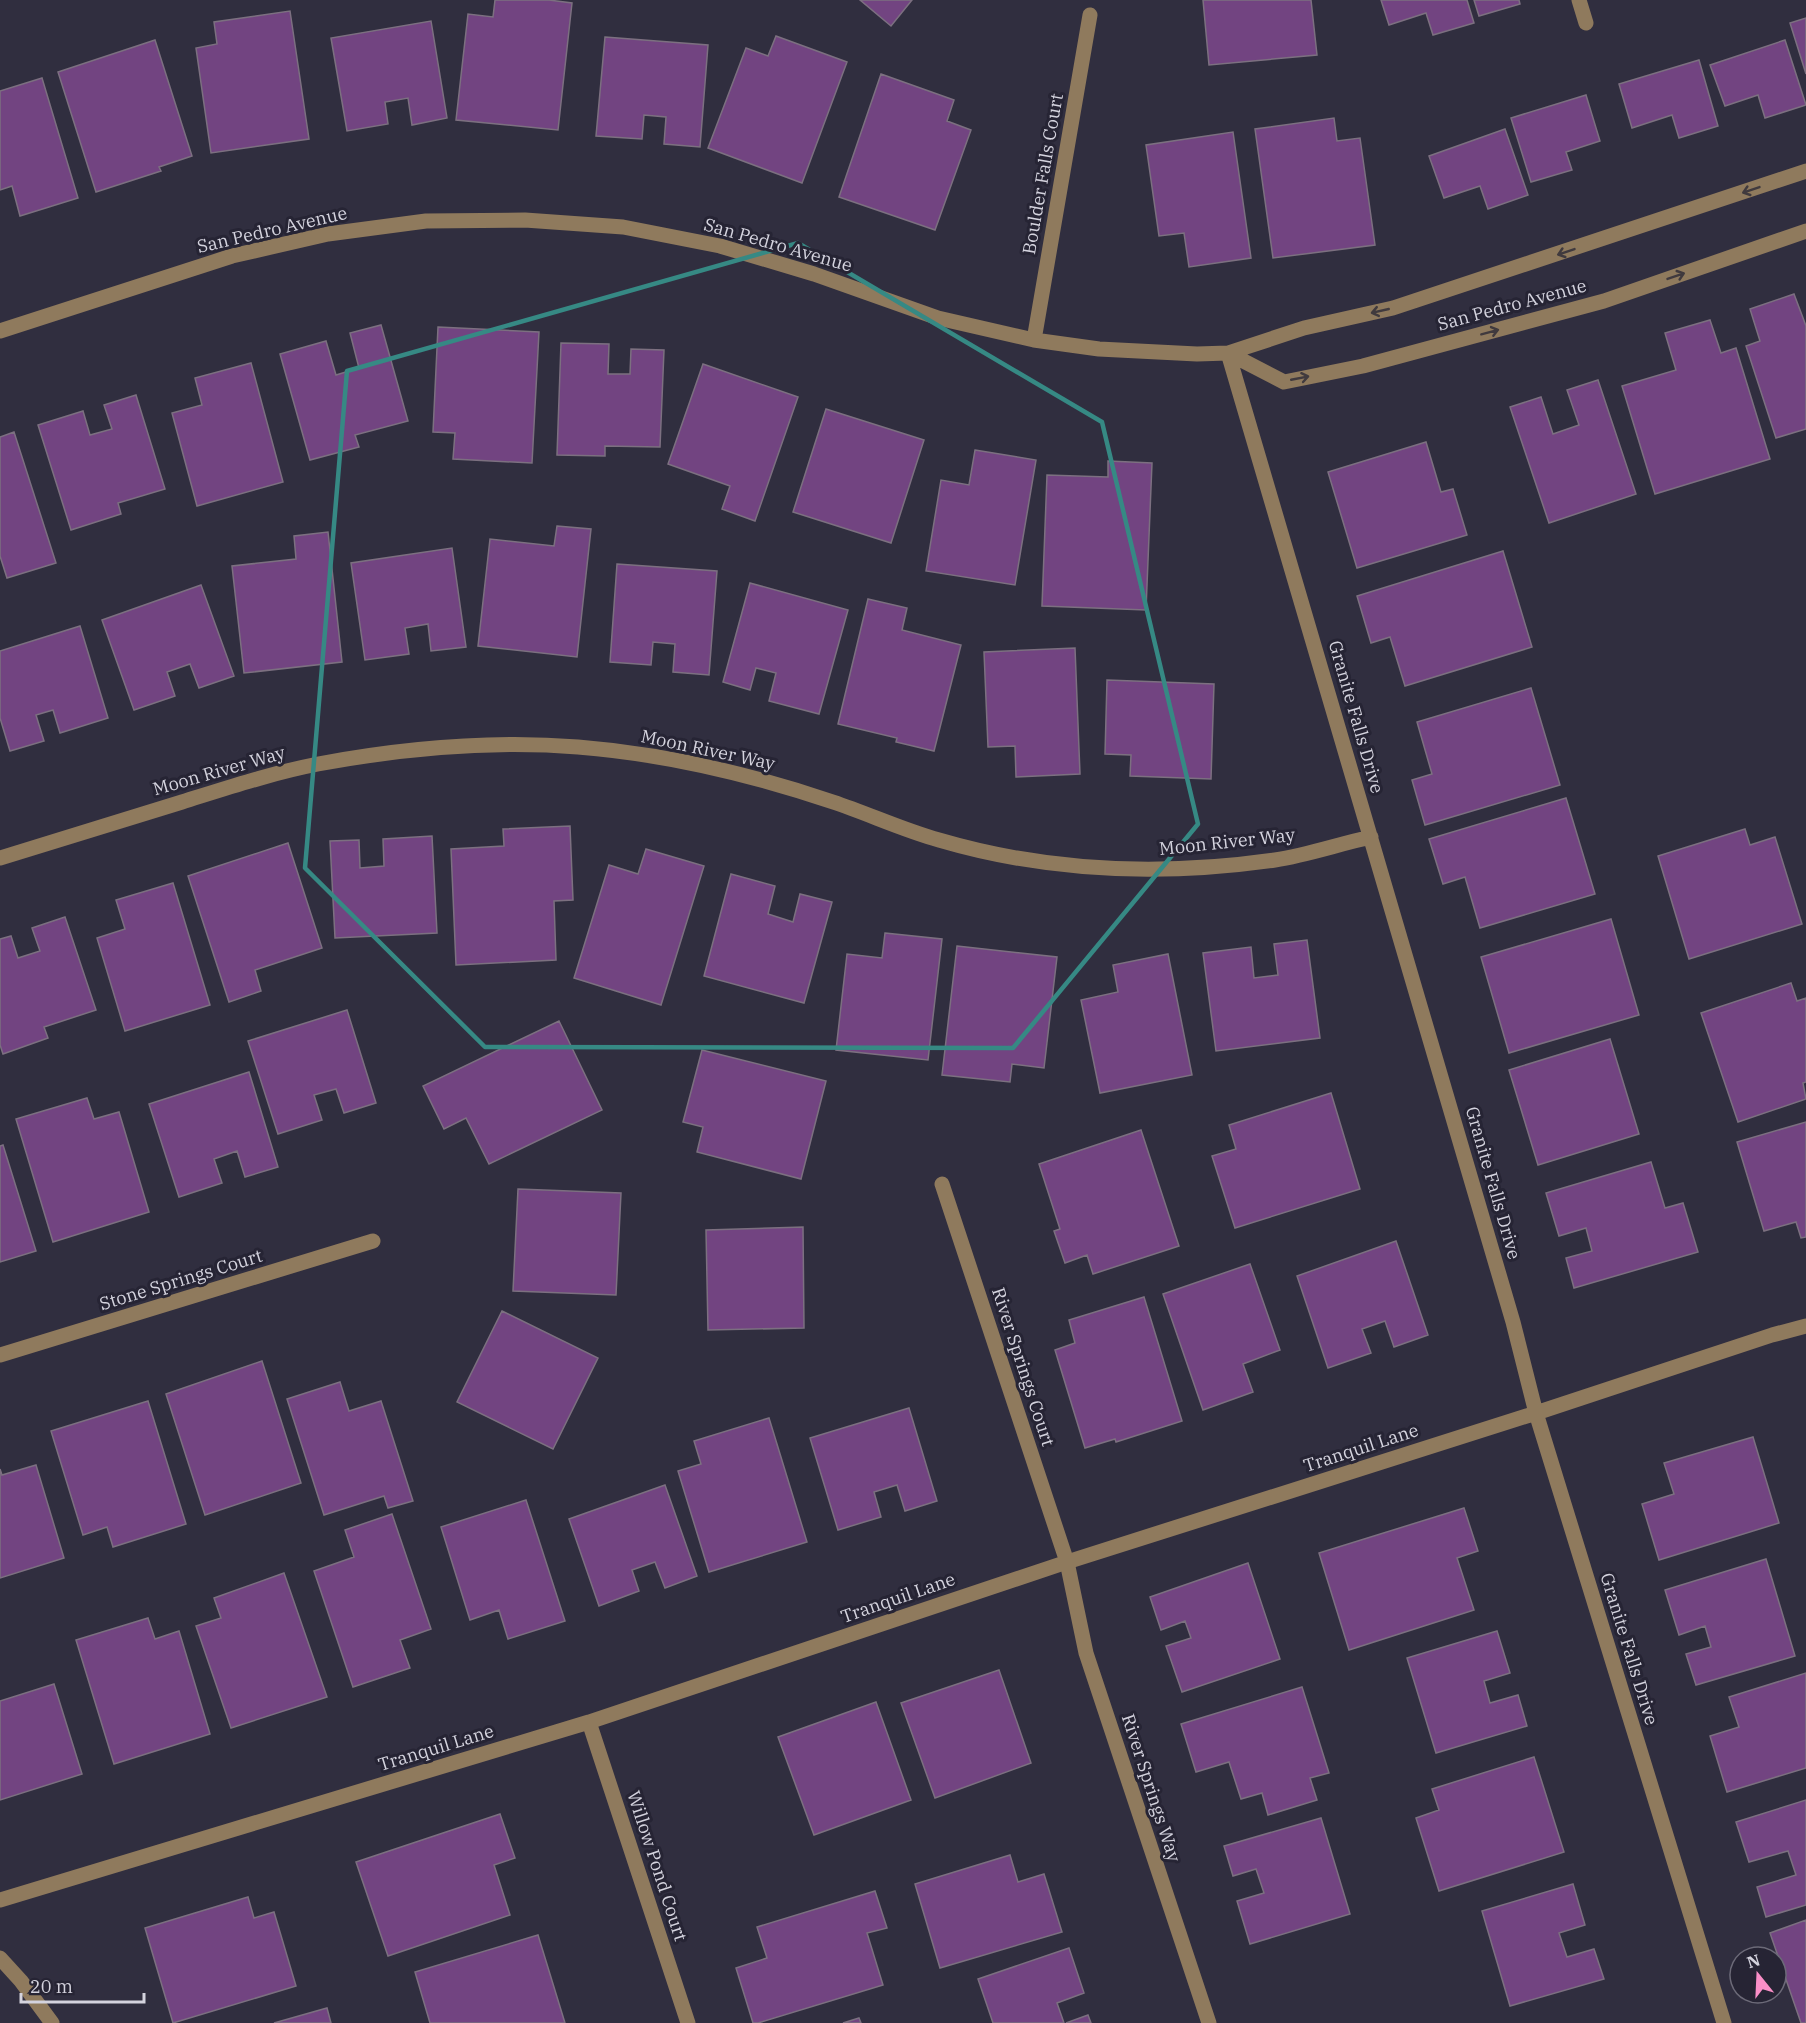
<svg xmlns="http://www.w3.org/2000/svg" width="1806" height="2023" font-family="'IBM Plex Serif',serif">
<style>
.building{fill:#724481;stroke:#7c7080;stroke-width:1.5}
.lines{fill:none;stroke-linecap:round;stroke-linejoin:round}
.minor{stroke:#8f7a5d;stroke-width:15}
.oneway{stroke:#403a3e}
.marked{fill:none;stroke:#368984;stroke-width:4.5;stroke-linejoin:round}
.labels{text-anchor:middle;stroke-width:6;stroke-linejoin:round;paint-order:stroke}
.street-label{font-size:18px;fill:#d4d3de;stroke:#262434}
</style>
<rect width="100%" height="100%" fill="#302e3f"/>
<path class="building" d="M495,0H549L572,3L558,130L456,120L468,14L493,17Z
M860,0H912L891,26Z
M1203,0H1311L1317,55L1209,65Z
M1381,0H1467L1474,23L1433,35L1426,13L1389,25Z
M1474,0H1519L1520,4L1479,16Z
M290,11L309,139L211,153L196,48L217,44L214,22Z
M1806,18V74L1790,23Z
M431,21L447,118L412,125L408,98L385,102L388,124L347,131L331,38Z
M776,36L847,62L802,183L708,148L746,48L768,56Z
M605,37L708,45L700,147L664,144L666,117L644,115L642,139L596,136Z
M155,40L192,156L159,167L161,171L96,192L58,72Z
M1785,40L1806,105L1765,118L1758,95L1725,106L1710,65Z
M1699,60L1718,126L1679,138L1672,115L1632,128L1619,84Z
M881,74L954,100L947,121L971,130L935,230L839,197Z
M42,78L78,198L20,216L12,186L0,190V91Z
M1586,95L1600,141L1566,152L1572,170L1531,182L1511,118Z
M1334,118L1337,141L1360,138L1375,245L1273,258L1255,129Z
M1505,129L1528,195L1488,209L1480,186L1444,198L1429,156Z
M1233,132L1251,258L1189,267L1184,233L1159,236L1146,145Z
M1794,294L1806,326V429L1776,438L1746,346L1760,341L1750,309Z
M1710,320L1721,353L1736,348L1770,459L1655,494L1622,386L1676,370L1665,333Z
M381,325L408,421L355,435L359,447L310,460L280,354L326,341L336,375L359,368L350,333Z
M438,327L539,332L532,463L453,459L455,433L433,432Z
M561,343L609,344L608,374H630L631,349L664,350L660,447L605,446V456L557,455Z
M251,363L283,482L197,506L172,413L202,405L195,378Z
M703,364L798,397L755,521L722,509L730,486L668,464Z
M1598,380L1636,494L1549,523L1510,407L1541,397L1553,434L1579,425L1567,390Z
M136,395L165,489L118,503L121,514L71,530L38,425L83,411L90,435L112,429L104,405Z
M826,409L924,440L891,543L793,512Z
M14,432L56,563L7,578L0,556V437Z
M1426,442L1441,492L1453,489L1467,535L1357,568L1328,472Z
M975,450L1036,460L1015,585L926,571L941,480L969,485Z
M1108,461L1152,463L1146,610L1042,606L1047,475L1108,477Z
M557,526L591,529L577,657L478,646L490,539L554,546Z
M328,532L342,662L244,673L232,566L296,559L294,536Z
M452,548L466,647L431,651L428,624L405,628L409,654L365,660L351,563Z
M1503,551L1532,647L1405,686L1390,637L1371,643L1357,596Z
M617,564L717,571L709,675L673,672L675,644L653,642L651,665L610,662Z
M750,583L848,610L819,714L769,701L776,673L756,668L750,690L723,682Z
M201,585L234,676L199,688L190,664L167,672L175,696L134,710L102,620Z
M868,599L907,608L902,630L961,645L934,751L896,742L897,738L838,724Z
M80,626L108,718L60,733L53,710L36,715L44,741L10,751L0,718V651Z
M1075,648L1080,774L1016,777L1015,746L988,747L984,652Z
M1107,680L1214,684L1211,779L1130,776L1131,755L1105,754Z
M1531,688L1560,785L1425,825L1412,780L1432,774L1417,722Z
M1566,798L1595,894L1480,928L1465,877L1443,884L1429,839Z
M570,826L573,900L554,901L556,960L456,965L451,849L504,846L503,829Z
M1745,829L1750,845L1775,837L1802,924L1689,959L1658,856Z
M432,836L437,933L335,938L330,841L359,840L360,868L384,866L383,839Z
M288,843L322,948L255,970L261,991L229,1002L188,876Z
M646,849L704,866L661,1005L574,978L609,865L638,874Z
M731,874L775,886L768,914L793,922L800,894L832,902L804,1003L704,976Z
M173,883L210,1005L125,1031L97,938L125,929L116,900Z
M65,917L96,1010L44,1027L48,1038L3,1054L0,1045V939L11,936L18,958L40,951L32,928Z
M1611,919L1639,1015L1509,1053L1481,957Z
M885,933L942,939L928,1060L836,1050L847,954L882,958Z
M1307,940L1320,1038L1216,1051L1203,953L1251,947L1254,978L1278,975L1274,944Z
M957,946L1057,957L1044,1068L1012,1064L1010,1082L942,1075Z
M1168,954L1192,1075L1100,1093L1081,1000L1118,992L1113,965Z
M1791,983L1797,1001L1806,998V1082L1803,1083L1806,1099L1738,1122L1701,1013Z
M347,1010L376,1103L344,1113L336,1089L314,1095L322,1120L278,1134L248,1041Z
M559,1021L602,1110L489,1164L466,1118L444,1129L423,1086Z
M1610,1039L1639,1134L1538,1165L1509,1070Z
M702,1050L826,1081L801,1179L697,1152L703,1127L683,1122Z
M249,1072L278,1167L245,1177L237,1151L214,1159L222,1183L179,1197L149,1104Z
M1331,1093L1360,1189L1235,1228L1212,1156L1236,1149L1229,1125Z
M87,1098L94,1119L119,1112L149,1212L53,1242L16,1119Z
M1806,1122V1237L1801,1238L1796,1222L1764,1231L1737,1142Z
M1141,1130L1179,1246L1093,1274L1087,1255L1065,1263L1054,1231L1060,1229L1039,1164Z
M3,1145L36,1251L0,1262V1146Z
M1651,1162L1665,1208L1683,1203L1698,1252L1574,1288L1566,1258L1592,1251L1586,1228L1559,1236L1546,1193Z
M518,1189L621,1193L616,1295L513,1291Z
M803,1227L804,1328L708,1330L706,1230Z
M1396,1241L1428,1335L1394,1347L1385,1321L1362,1329L1371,1353L1328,1368L1297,1276Z
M1250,1264L1280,1350L1243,1364L1253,1392L1203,1410L1163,1294Z
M1144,1297L1182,1421L1116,1442L1115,1439L1085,1448L1055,1350L1075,1343L1069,1320Z
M502,1311L598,1358L553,1449L457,1402Z
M262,1361L301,1483L205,1515L166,1394Z
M340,1382L349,1411L381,1401L413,1501L388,1508L384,1496L324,1515L287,1399Z
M148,1401L186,1524L113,1547L107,1527L83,1535L51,1431Z
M909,1408L937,1501L905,1511L897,1485L874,1492L881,1517L838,1530L810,1438Z
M769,1418L807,1542L709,1572L678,1471L701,1464L694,1441Z
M1753,1437L1779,1523L1659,1560L1642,1504L1674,1494L1664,1463Z
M36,1465L64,1558L0,1578V1469L2,1475Z
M665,1485L697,1576L665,1588L655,1562L632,1570L639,1591L599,1606L569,1519Z
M526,1500L565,1621L508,1639L499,1610L470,1620L441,1527Z
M1464,1508L1478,1551L1457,1558L1474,1610L1349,1650L1319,1553Z
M392,1514L431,1629L400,1640L410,1668L353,1687L314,1571L354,1557L345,1530Z
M1766,1559L1795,1656L1696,1685L1686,1654L1711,1647L1705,1626L1679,1635L1665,1590Z
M1248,1563L1280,1659L1182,1692L1166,1646L1191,1638L1185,1621L1161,1630L1150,1597Z
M284,1573L327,1697L231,1728L196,1626L221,1618L214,1598Z
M148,1618L155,1639L179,1631L210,1734L114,1764L76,1640Z
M1497,1631L1510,1673L1484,1681L1490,1703L1518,1695L1527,1726L1436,1753L1407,1658Z
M999,1670L1031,1763L935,1798L901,1703Z
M1806,1673V1768L1727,1792L1710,1736L1739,1727L1729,1697Z
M54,1684L82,1774L0,1800V1701Z
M1302,1687L1329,1773L1310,1778L1317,1800L1268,1815L1262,1793L1241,1799L1229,1762L1196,1772L1181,1724Z
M876,1702L911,1800L814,1835L778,1737Z
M1534,1757L1564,1852L1439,1891L1416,1818L1439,1810L1432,1789Z
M1806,1800V1905L1766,1917L1757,1887L1796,1875L1788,1851L1749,1862L1736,1822Z
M500,1814L515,1858L494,1865L510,1915L388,1956L356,1862Z
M1321,1818L1350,1914L1250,1944L1237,1901L1264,1893L1256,1869L1233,1876L1224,1846Z
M1010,1855L1018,1882L1044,1874L1062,1932L940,1968L915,1884Z
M1573,1884L1585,1925L1559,1933L1567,1957L1594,1949L1604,1979L1510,2006L1482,1911Z
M875,1891L887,1928L867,1933L883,1985L758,2023H753L736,1968L767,1958L757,1927Z
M248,1897L254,1918L274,1912L296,1986L173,2023L145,1928Z
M1806,1920V2023H1801L1770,1933Z
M538,1935L565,2023H430L415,1972Z
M1069,1948L1084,1993L1057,2003L1064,2023H993L978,1979Z
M327,2008L331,2023H274Z
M1088,2015L1091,2023H1066Z
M859,2018L861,2023H843Z"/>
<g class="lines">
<path class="minor" d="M1579,0L1586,23
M0,331L232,256L328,234L426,221L525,220L623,227L720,246L814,274L938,318L1034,340L1099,349L1197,354L1228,353L1304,328L1393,308L1806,171
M1034,340L1090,15
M1228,353L1513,1322L1536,1413L1724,2023
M1228,353L1284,382L1363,366L1604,301L1806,231
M0,858C61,839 122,820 182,802C227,788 272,773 318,764C404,748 491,740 578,747C666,754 750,774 833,802C869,814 903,830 939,840C1048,872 1163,876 1275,860C1307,855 1339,844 1371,837
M942,1184L1067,1562L1086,1653L1209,2023
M0,1355L373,1241
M589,1722L688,2023
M0,1900L589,1722L1067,1562L1536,1413L1772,1335L1806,1326
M0,1958L21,1981L52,2023"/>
</g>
<defs><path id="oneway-shaft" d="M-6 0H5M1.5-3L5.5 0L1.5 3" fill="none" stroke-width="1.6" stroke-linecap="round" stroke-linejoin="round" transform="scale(1.5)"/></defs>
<g class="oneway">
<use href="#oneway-shaft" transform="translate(1751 190) rotate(161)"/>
<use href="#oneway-shaft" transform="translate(1566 252) rotate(161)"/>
<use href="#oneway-shaft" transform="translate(1676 276) rotate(-19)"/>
<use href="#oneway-shaft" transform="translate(1380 311) rotate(167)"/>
<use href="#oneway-shaft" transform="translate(1490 332) rotate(-15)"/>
<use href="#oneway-shaft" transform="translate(1300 378) rotate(-11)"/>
</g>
<path class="marked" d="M798,243L1102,422L1198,824L1013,1048L485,1047L305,868L347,371Z"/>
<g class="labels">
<g class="street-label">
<text transform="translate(1043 174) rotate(-80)" y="6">Boulder Falls Court</text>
<text transform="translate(272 230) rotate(-13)" y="6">San Pedro Avenue</text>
<text transform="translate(778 245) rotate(16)" y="6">San Pedro Avenue</text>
<text transform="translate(1512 305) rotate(-15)" y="6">San Pedro Avenue</text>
<text transform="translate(1356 717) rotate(74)" y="6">Granite Falls Drive</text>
<text transform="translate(708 750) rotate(12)" y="6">Moon River Way</text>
<text transform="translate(219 771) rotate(-16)" y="6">Moon River Way</text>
<text transform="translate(1227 842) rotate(-6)" y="6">Moon River Way</text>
<text transform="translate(1493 1183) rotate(74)" y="6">Granite Falls Drive</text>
<text transform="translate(181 1280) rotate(-17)" y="6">Stone Springs Court</text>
<text transform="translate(1023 1367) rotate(72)" y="6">River Springs Court</text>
<text transform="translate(1361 1448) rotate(-18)" y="6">Tranquil Lane</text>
<text transform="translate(898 1598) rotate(-19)" y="6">Tranquil Lane</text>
<text transform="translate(1629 1649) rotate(73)" y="6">Granite Falls Drive</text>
<text transform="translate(436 1748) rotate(-17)" y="6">Tranquil Lane</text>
<text transform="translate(1151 1788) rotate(72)" y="6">River Springs Way</text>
<text transform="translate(657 1866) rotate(72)" y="6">Willow Pond Court</text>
</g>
</g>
<g transform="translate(1758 1975) rotate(342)"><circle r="28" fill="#262434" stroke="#6c6a78" stroke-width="1.5"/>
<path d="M0-4.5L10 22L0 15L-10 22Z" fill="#fa8fc8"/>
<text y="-9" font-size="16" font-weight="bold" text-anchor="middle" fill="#d4d3de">N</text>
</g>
<path d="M21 1993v9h123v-9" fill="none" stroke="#d4d3de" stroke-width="3"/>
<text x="30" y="1993" font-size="18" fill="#d4d3de" stroke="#262434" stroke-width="4.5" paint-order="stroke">20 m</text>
</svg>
